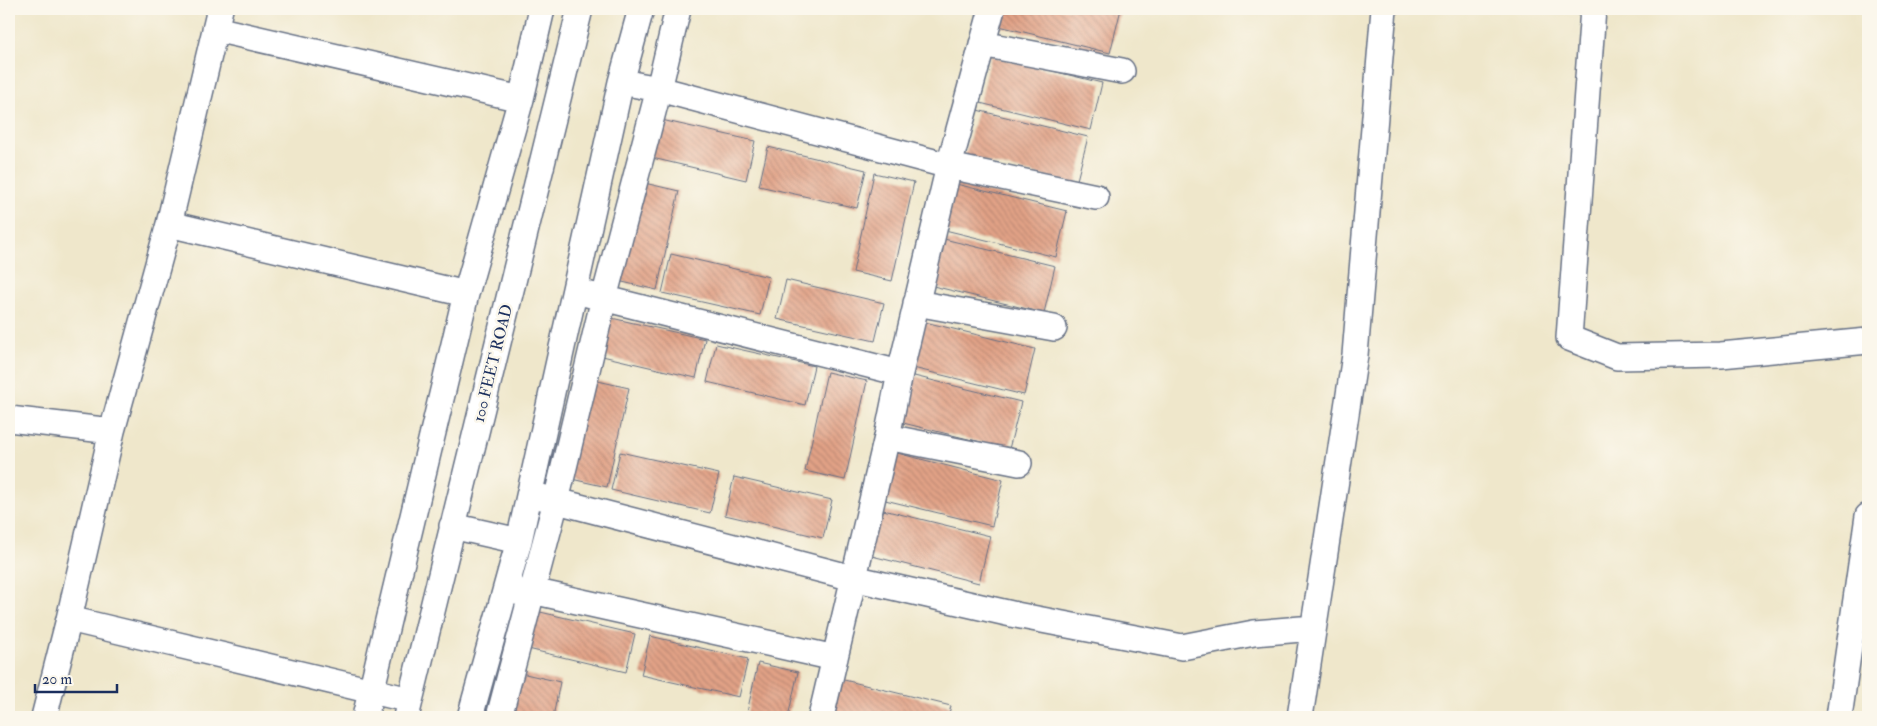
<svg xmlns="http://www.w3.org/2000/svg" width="1877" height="726" font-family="'IM FELL Double Pica',serif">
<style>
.building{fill:url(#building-back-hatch)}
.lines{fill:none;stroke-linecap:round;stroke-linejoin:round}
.street-casing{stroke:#656f84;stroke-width:28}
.street{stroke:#fff;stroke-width:25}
.labels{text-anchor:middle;stroke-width:5;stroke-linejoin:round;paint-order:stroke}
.street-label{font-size:16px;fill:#1b2f5e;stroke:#fbf7ec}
</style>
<defs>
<pattern id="building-back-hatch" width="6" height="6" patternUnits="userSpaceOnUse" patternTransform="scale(1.25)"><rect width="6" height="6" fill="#e2a286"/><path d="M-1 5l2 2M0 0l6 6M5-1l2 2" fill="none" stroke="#b68471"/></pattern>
</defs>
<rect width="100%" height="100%" fill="#fbf7ec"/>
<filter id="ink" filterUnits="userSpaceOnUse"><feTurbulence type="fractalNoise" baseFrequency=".02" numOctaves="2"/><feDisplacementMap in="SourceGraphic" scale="10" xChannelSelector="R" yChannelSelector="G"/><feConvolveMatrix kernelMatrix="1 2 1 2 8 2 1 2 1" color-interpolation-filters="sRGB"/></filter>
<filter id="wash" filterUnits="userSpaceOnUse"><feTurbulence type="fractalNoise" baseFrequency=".0096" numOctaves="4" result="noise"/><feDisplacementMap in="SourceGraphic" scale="20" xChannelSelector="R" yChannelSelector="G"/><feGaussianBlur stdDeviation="1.12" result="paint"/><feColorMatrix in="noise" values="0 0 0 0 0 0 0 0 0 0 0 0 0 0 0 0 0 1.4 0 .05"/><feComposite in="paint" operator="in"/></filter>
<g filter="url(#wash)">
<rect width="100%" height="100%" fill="#efe7cb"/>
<g id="blocks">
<path class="building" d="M1003,9H1121L1110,53L999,26Z
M991,56L1102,83L1091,130L980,103Z
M977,110L1088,137L1076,184L965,157Z
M657,119L755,141L746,180L648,157Z
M768,147L866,170L857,208L759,186Z
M874,173L914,182L892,281L853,272Z
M640,182L679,191L657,290L618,281Z
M956,184L1067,211L1056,257L945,230Z
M944,239L1055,266L1044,313L933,286Z
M671,254L769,277L760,315L662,293Z
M786,280L884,303L875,341L777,319Z
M607,317L705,339L696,378L598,355Z
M925,322L1035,349L1024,395L913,368Z
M716,344L814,366L805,405L707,382Z
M827,372L867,381L845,480L805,471Z
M910,375L1021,402L1009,449L899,422Z
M589,379L629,388L607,487L567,478Z
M620,452L719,474L710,513L611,490Z
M893,452L1003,480L992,526L881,499Z
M734,477L832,500L823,538L725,515Z
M879,509L990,536L979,583L868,555Z
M536,611L635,634L626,672L528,649Z
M650,636L748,659L739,697L641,675Z
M758,663L798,672L788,717H746Z
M521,673L560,682L553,717H511Z
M840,679L951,706L948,717H830Z"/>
</g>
</g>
<g filter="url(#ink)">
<use href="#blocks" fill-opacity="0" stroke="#656f84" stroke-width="1"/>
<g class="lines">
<g class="street-casing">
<path id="street" d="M1593,9L1569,338L1617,357L1721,355L1868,341
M215,29L521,99
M982,44L1122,71
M621,82L659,89L949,166L1096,197
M169,224L466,294
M587,294L900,373
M916,303L1054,328
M9,419L112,431
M887,437L1019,463
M530,494L853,578L1016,615L1182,647L1254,633L1313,628
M452,526L519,541
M515,592L532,591L835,658
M69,619L410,700
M44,717L69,619L112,431L169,224L220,9
M365,717L466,294L521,99L542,9
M406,717L580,9
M470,717L519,541L621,82L641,9
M499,717L556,501L604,298L659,89L678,9
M821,717L887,437L900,373L949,166L992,9
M1300,717L1355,355L1384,9
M1839,717L1868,516"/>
</g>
<use href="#street" class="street"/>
</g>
</g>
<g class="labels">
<g class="street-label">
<text transform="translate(492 363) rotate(-76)" y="6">100 FEET ROAD</text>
</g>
</g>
<rect width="1877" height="726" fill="none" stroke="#fbf7ec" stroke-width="30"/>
<path d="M35 684v8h82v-8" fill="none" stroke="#1b2f5e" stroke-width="2.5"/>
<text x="42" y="684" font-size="15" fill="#1b2f5e" stroke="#fbf7ec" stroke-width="4" paint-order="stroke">20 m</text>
</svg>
